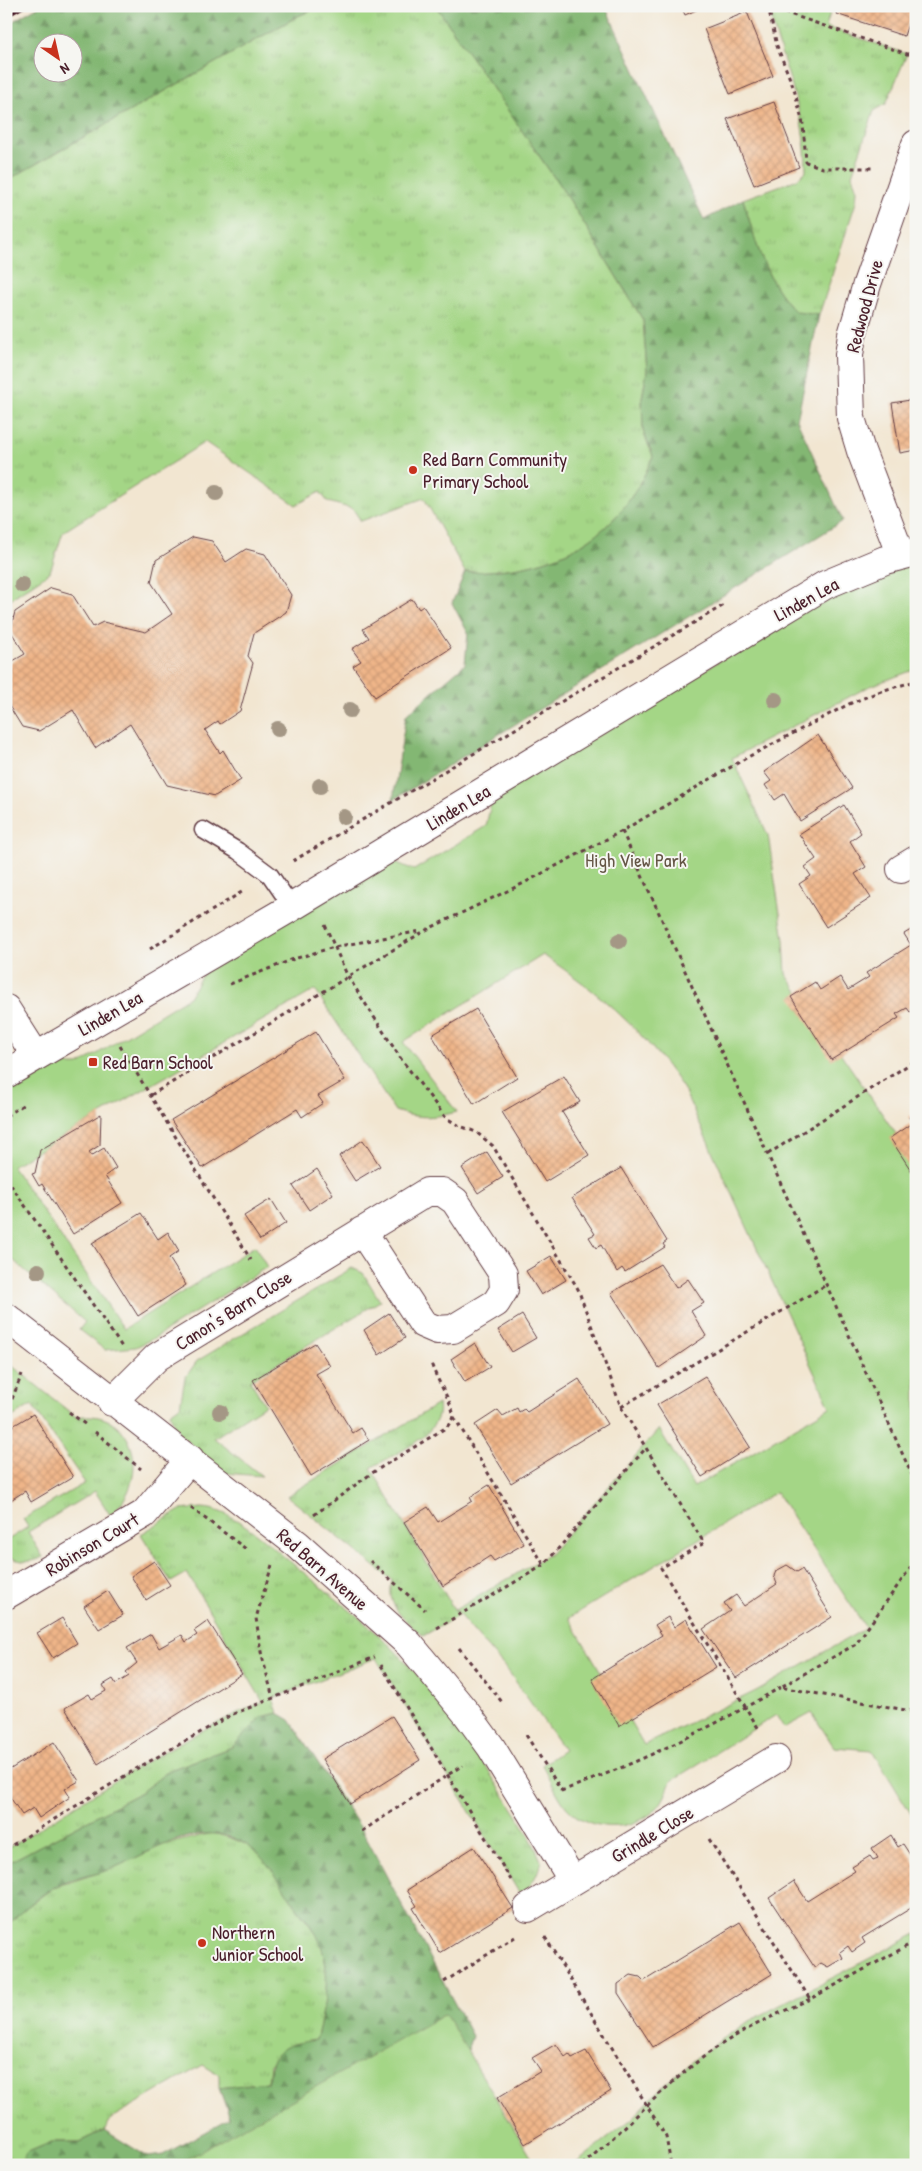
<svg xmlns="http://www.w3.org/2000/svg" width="922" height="2171" font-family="'Patrick Hand',sans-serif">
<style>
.grass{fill:url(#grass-tufts);stroke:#777a58}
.forest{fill:url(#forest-firs);stroke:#666b4f;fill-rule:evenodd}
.park{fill:#a4d686;stroke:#777a58;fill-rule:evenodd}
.building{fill:url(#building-cross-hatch)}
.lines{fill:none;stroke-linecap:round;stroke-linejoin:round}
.service-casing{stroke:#633d44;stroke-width:19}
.minor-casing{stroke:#633d44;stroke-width:30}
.path{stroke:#633d44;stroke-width:3;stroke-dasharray:4 4;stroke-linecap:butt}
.service{stroke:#fff;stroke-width:16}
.minor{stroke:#fff;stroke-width:28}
.rail{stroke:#4a1f2b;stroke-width:4}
.tree{fill:#a49785}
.poi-dot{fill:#c8321e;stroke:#f6f6f2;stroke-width:2}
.labels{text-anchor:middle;stroke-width:4;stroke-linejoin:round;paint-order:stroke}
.street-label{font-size:19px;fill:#4a1f2b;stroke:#f6f6f2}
.poi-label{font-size:19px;fill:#4a1f2b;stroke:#f6f6f2;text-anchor:start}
.park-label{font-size:19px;fill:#655646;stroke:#f6f6f2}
</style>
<defs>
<pattern id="grass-tufts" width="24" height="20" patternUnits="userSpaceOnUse" patternTransform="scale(1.25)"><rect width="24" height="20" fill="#a4d686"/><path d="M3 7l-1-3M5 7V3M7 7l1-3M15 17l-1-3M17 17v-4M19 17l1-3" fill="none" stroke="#8fb774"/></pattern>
<pattern id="forest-firs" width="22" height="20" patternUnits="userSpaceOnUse" patternTransform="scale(1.25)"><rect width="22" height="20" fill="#83b773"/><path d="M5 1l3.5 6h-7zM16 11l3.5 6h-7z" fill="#6d945f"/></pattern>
<pattern id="building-cross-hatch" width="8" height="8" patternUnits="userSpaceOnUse" patternTransform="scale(1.25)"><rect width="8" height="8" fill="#efb589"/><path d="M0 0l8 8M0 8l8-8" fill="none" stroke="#ce9b76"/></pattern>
</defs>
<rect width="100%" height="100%" fill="#f6f6f2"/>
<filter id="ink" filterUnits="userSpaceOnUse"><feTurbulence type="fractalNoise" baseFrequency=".02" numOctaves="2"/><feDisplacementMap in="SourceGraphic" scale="10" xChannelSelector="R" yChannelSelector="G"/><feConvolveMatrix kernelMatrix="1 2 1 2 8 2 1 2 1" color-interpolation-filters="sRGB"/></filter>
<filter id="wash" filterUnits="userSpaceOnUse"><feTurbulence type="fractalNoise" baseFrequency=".0096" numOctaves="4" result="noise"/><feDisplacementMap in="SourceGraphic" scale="20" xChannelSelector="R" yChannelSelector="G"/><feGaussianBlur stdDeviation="1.12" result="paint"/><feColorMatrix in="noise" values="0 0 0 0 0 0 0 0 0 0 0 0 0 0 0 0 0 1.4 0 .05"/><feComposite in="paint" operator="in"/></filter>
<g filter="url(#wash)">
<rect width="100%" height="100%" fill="#f2e6d1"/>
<path class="grass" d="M321,6H436L569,199L643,320L647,371L642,398L643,431L653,456C618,542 554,571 465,572L424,498L361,521L353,509L328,502L320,492L296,505L205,442L63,532L50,572L6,602V181L298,16Z
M768,6H832L826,27L907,54L886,104L874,111L852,175L857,190L856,202L819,315L796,312C765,283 755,239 743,199L798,179L806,171C806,109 782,65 768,6Z
M352,1268L363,1273L380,1301L250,1380L265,1405L214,1438L262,1476L225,1473L182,1436L175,1428L170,1413L180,1406L185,1378L197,1361Z
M6,1361L76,1417C136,1406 153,1480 110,1515L95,1491L28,1532L43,1557C31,1564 18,1562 6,1555V1541L28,1527L23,1519L85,1483L32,1405L7,1420L12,1427L6,1430Z
M438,1404C445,1435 393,1454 371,1468L458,1616L423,1636C404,1618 386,1609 392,1580L287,1496Z
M202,1508C232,1509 265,1541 288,1560C319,1585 351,1610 381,1637C428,1681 466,1735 500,1789C515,1812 531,1835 541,1861C537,1876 533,1885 520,1894L376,1658L273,1698L278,1713L262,1717L232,1747L170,1770L141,1792L6,1864V1849C89,1798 174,1739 263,1702L187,1573L171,1582L141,1534L180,1510Z
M212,1833C230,1837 251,1844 264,1857C276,1870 285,1890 295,1905C305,1920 321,1934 325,1953C331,1982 324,2012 316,2040L270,2064L268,2082L219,2088V2075L203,2065L113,2117L104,2130L79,2142H52L26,2153L21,2165H6V1926L24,1909L54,1887L111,1869L163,1845Z"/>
<path class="forest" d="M39,6H321L298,16L6,181V25ZM42,42H72V72H42Z
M436,6H605L704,220L743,199C755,239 765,283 796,312L819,315L797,420L843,521L393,800L406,715L465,664L468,633L452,603L465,572C554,571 618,542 653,456L643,431L642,398L647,371L643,320L569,199Z
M278,1713L290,1720L362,1830L472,2036L464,2059L252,2165H21L26,2153L52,2142H79L104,2130L148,2157L163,2155L230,2118L219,2088L268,2082C272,2048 285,2044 316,2040C326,2002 334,1965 314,1930C309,1921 301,1914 296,1906C277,1879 264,1850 233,1838C194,1822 146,1855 111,1869C93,1876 70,1878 53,1888C36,1898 21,1912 6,1926V1864L141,1792L170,1770L232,1747L262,1717Z"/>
<path class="park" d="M916,561V669L868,687L732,758L768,835L784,940L786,974L916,1163V1822L872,1750L834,1747L812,1713L784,1728L776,1715L671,1781C667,1792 663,1803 654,1811C631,1832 589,1832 567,1808C557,1796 550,1778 542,1765L564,1750L509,1672L455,1610L550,1554L659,1429L694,1487L830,1407L683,1088C645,1032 599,992 543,955L403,1042L457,1112C432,1118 419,1119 395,1111L315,990L12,1166L124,1329L255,1246L267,1267L156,1337L136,1347L105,1350L79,1330L85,1322L6,1254V1093L50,1065H79L189,997L205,970L388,859L414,870L486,826L493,795L844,587ZM776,1492L866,1628L756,1691L644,1745L569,1618Z
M916,1934V2165H574L633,2118L663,2086L697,2057L744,2024Z
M445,2014L536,2165H177Z"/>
<g id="blocks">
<path class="building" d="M681,6H705L685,15Z
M839,6H914L904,36L836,14Z
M747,12L773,76L730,94L704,29Z
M774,102L799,167L754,185L727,119Z
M916,399V450L900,453L892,403Z
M193,537L212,541L226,562L246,549L265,554L291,595L286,612L254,633L248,656L253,663L240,711L220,724L218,721L205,730L220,753L223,750L241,780L215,796L167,785L130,724L95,748L73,710L39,731L22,727L6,701V665L25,654L10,630L15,612L51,588L72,594L93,627L103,622L146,632L172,614L151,582L156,560Z
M412,599L419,609L423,606L451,648L375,697L353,666L361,661L352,649L369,638L363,629Z
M818,735L852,788L800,821L784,794L775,800L765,785L771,781L764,772Z
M844,805L861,833L850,841L866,867L855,874L871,898L826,927L799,884L811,876L805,867L816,859L799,834Z
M916,927V1008L910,1012L907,1008L896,1014L899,1018L831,1060L791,997L815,982L820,990L840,977L848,990L869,977L866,973L911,945L904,934Z
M476,1009L517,1077L474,1104L432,1035Z
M316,1032L345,1080L318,1096L323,1103L302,1117L297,1109L202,1168L171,1120Z
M564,1076L580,1102L562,1112L589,1155L545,1182L502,1112Z
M916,1112V1178L890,1138L912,1123L909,1117Z
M101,1114L100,1145L89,1152L91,1156L104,1148L116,1168L105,1176L122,1203L73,1234L42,1184L39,1186L32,1174L35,1173L40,1150Z
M363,1140L380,1166L355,1181L339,1156Z
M487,1152L503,1177L478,1193L462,1168Z
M621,1168L667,1241L663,1244L665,1247L625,1272L622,1268L617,1272L601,1245L596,1248L589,1237L595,1234L572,1198Z
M317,1169L333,1194L309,1210L293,1186Z
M271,1199L286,1223L260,1240L244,1216Z
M141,1213L158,1239L168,1232L179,1251L169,1258L186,1285L138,1316L92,1243Z
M551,1256L566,1280L541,1295L526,1271Z
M660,1264L676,1288L688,1279L704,1303L691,1311L706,1336L659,1368L611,1293Z
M389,1313L405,1338L379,1355L364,1330Z
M522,1315L536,1338L512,1352L498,1330Z
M315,1343L330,1366L316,1374L353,1433L361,1428L369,1440L311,1476L253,1380Z
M475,1343L490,1367L465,1382L451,1359Z
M705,1376L750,1447L702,1477L657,1405Z
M579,1379L607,1424L511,1483L475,1425L498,1410L503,1416L517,1408L519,1412L524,1409L527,1412Z
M33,1414L73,1477L31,1502L25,1491L6,1503V1430Z
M489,1485L524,1544L494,1561L490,1556L443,1586L404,1522L428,1507L438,1522L472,1501L470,1497Z
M154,1561L170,1585L146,1600L131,1576Z
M787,1565L797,1572L802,1569L832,1617L736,1678L703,1629L730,1611L724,1603L736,1595L744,1606L777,1584L774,1576L776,1571Z
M108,1591L123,1615L99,1629L84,1606Z
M668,1617L674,1627L686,1619L716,1667L619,1726L592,1679L662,1635L655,1625Z
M62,1618L77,1643L53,1658L37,1633Z
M208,1621L242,1674L98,1764L65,1708L89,1694L92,1699L106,1691L103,1685L113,1679L116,1684L129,1676L126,1672L137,1663L127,1648L151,1634L159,1648L182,1635L186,1642L197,1635L194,1631Z
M392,1716L420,1760L350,1804L322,1759Z
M54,1742L79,1781L65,1789L70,1797L39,1818L33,1808L22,1815L6,1791V1772Z
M891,1835L898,1847L903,1844L916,1864V1905L862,1938L865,1943L852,1952L848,1946L840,1952L843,1958L828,1967L821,1963L815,1968L769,1898L794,1881L807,1901L855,1871L852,1867L870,1856L873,1860L878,1858L872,1848Z
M474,1847L513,1908L440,1953L413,1908L417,1906L407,1890Z
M740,1922L772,1974L653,2047L618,1993V1984L631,1975L640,1977L644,1981Z
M556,2044L565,2057L569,2054L572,2058L586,2051L611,2091L525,2144L497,2098L541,2071L532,2058Z"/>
</g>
</g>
<g filter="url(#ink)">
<use href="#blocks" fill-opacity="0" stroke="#633d44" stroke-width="1"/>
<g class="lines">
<g class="service-casing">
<path id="service" d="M203,830L238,851L270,875L292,907"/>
</g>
<g class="minor-casing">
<path id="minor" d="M901,556L861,451L851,418L849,355L852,335L867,284L916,144
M901,869L916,860
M6,1009L36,1056
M6,1074L292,907L825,585L885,560L916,552
M6,1317L297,1544L409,1644L467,1714L491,1747L573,1881
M112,1402L157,1357L427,1192H442L455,1201L503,1274L504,1290L496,1303L453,1329L437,1330L423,1324L362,1231
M6,1595L144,1514L190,1459
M528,1908L776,1759"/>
</g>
<path class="path" d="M768,6L777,46L794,89L803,124L806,162L823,168H872
M769,7L907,54H916
M622,831L916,1484
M293,861L724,605
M325,925L347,975L401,1059L446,1118L460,1126L476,1132L493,1146L578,1289L621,1407L826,1285
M150,949L245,890
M230,984L294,959L334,947L421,931
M120,1046L251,1260
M151,1095L426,930L524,883L622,831L748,757L849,704L881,691L916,681
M6,1116L26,1103
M768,1154L916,1060
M6,1178L122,1347
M621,1407L704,1543L661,1568L760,1731
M69,1412L86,1425
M6,1414L22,1374
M454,1417L544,1565
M95,1432L141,1469
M191,1508L246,1549
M314,1515L372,1473L447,1427C449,1424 453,1419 453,1416C455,1406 434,1377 431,1362
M916,1560L856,1644L781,1687L916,1712
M370,1561L425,1610
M272,1565L256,1618L261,1652L273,1698
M437,1628L544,1565L646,1448
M459,1648L502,1702
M381,1665L511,1880
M526,1735L562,1791
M561,1791C637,1764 711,1728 781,1687
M362,1831L463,1765
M709,1839L810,1999L916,1941
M6,1849L136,1769L231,1715L375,1657
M545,1937L666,2137L671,2165
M444,1982L515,1937
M582,2165C625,2129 662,2088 706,2055C737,2032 775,2015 810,1999"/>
<use href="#service" class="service"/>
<use href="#minor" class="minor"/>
<path class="rail" d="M6,16L24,6"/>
</g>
<g class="tree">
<circle cx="216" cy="493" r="8"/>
<circle cx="22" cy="585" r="8"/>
<circle cx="775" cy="700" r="8"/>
<circle cx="350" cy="710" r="8"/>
<circle cx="278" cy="729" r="8"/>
<circle cx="320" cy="786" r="8"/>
<circle cx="344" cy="817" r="8"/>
<circle cx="619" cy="941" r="8"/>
<circle cx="38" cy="1271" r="8"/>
<circle cx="220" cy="1412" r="8"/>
</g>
</g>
<g class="poi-dot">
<circle cx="413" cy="470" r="5"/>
<rect x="88" y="1057" width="10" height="10" rx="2.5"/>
<circle cx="202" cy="1943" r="5"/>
</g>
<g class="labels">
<g class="street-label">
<text transform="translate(864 306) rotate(-75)" y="7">Redwood Drive</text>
<text transform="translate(806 599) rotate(-29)" y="7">Linden Lea</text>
<text transform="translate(458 807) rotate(-31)" y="7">Linden Lea</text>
<text transform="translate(110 1013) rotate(-30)" y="7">Linden Lea</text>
<text transform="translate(233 1310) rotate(-32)" y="7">Canon's Barn Close</text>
<text transform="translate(92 1544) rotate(-31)" y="7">Robinson Court</text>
<text transform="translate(323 1569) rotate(41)" y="7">Red Barn Avenue</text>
<text transform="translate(652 1834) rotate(-31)" y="7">Grindle Close</text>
</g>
<g class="poi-label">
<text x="423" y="466">Red Barn Community<tspan x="423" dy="22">Primary School</tspan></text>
<text x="103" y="1069">Red Barn School</text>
<text x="212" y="1939">Northern<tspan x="212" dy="22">Junior School</tspan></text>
</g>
<g class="park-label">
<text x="636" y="867">High View Park</text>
</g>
</g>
<rect width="922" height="2171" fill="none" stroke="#f6f6f2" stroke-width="25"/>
<g transform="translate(58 58) rotate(146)"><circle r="24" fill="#f6f6f2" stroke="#b1a0a2"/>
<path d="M0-4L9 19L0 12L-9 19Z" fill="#c8321e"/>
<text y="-8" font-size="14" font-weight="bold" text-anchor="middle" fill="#4a1f2b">N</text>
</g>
</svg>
